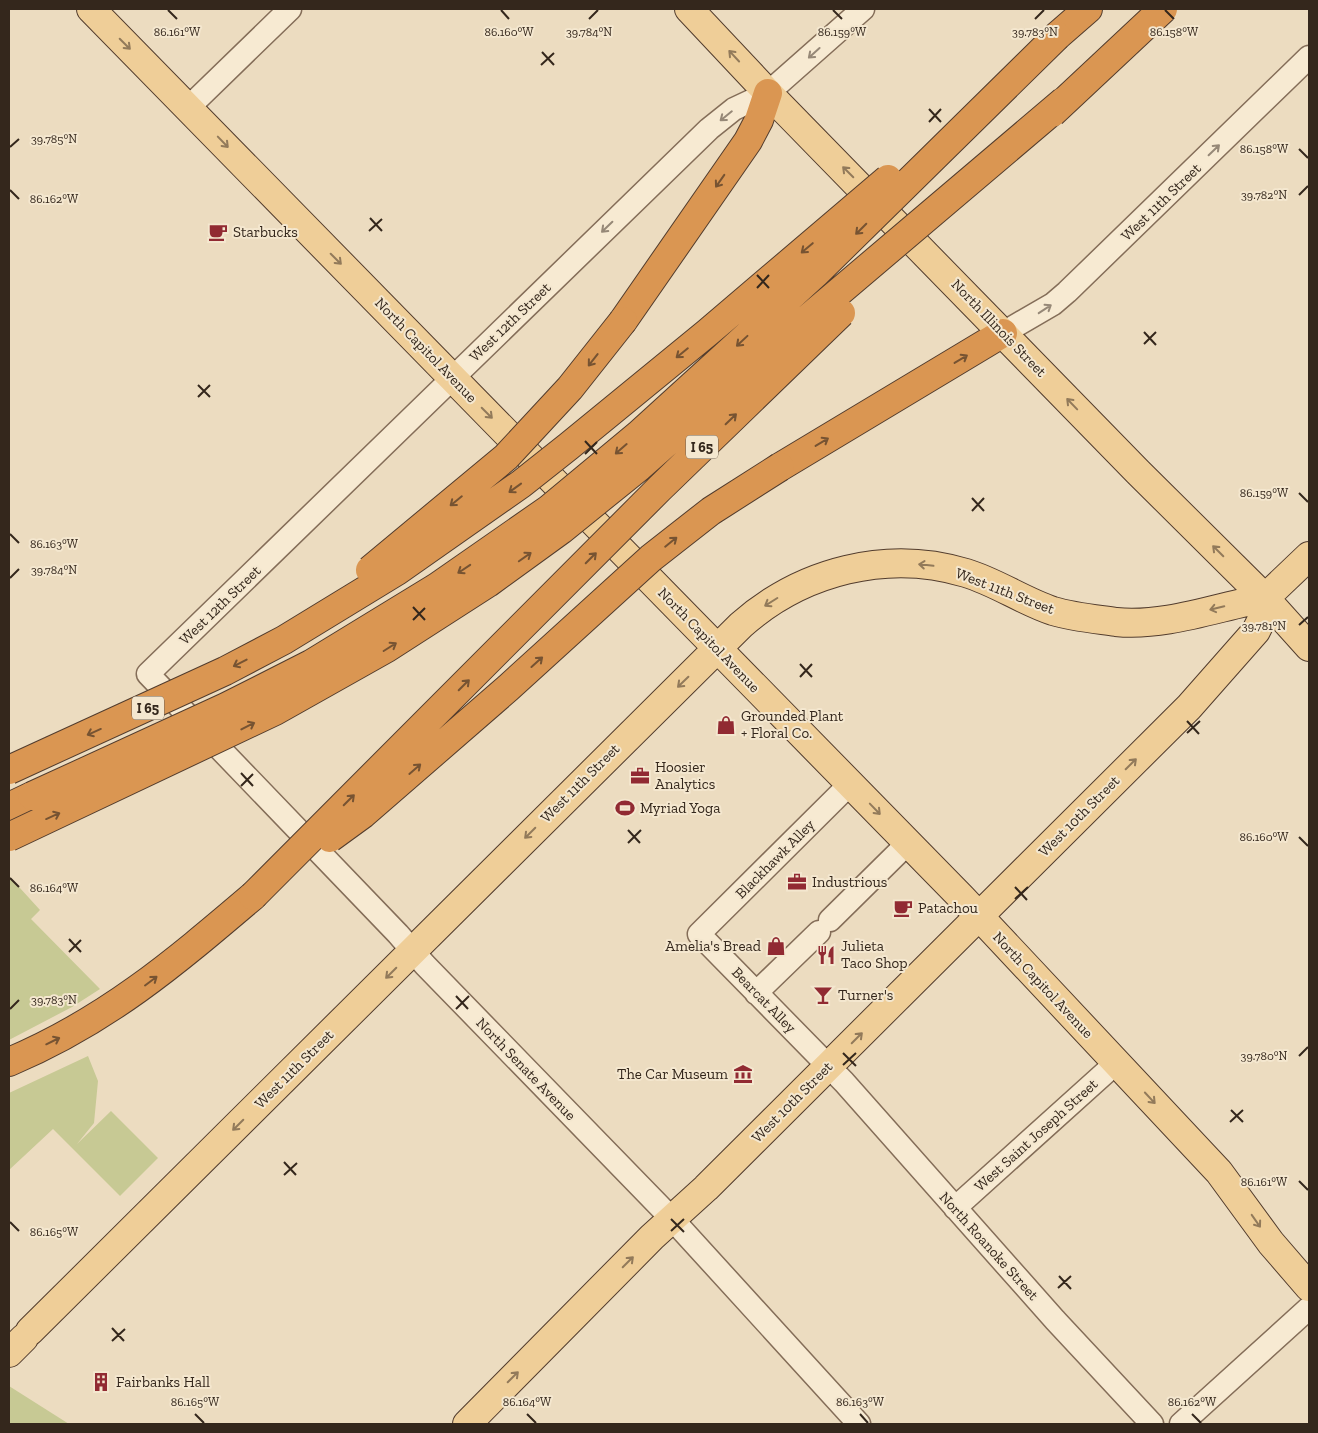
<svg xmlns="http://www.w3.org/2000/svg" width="1318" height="1433" font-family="'Zilla Slab',serif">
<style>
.green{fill:#c7c994}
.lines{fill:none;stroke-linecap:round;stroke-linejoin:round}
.minor-casing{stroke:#846d58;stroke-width:25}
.major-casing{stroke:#523c2d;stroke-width:30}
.highway-casing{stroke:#523c2d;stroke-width:30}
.minor{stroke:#f7ead2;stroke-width:22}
.major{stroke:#efce98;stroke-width:28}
.highway{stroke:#da9652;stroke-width:28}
.highway-bridge-casing{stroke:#523c2d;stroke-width:30;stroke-linecap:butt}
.highway-bridge{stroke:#da9652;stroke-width:28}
.oneway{stroke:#927a5a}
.oneway2{stroke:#968877}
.oneway3{stroke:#765332}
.ticks{fill:none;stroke:#34271c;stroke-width:2}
.labels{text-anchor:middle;stroke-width:4;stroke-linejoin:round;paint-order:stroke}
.shield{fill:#f4e7cf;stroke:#6e6152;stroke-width:1}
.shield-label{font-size:14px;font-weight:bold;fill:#34271c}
.street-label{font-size:15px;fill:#34271c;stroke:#f4e7cf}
.poi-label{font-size:15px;fill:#34271c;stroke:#f4e7cf;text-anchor:start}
.ticks-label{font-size:12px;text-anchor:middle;fill:#34271c;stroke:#f4e7cf;stroke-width:4;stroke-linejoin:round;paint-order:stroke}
</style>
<rect width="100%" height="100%" fill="#ecdcc0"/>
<path class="green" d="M9,876L40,910L31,919L100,989L72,1007L9,1040Z
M88,1056L98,1081L94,1123L77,1144L111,1111L158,1158L120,1196L53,1129L9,1170V1093Z
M9,1386L69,1424H9Z"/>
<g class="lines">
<g class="minor-casing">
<path id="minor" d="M188,108L290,9
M1003,333L1053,304L1067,292L1309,57
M850,784L699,934L844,1082L1055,1320L1152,1424
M830,920L908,843
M756,993L819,932
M955,1208L1116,1063
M859,1424L673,1220L425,965L398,934L148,674L709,129L734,109L768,93L863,9
M1181,1424L1309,1308"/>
</g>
<g class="major-casing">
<path id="major" d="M91,9L962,898L1219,1172L1271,1243L1309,1287
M689,9L768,93L1138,472L1265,598L1309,647
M30,1331L741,625C802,571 887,549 966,573C996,582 1023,601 1053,611C1073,617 1095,619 1116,622C1165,627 1217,607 1265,598
M9,1353L24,1338
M467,1424L652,1237L706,1188L1189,707L1256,631L1261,621L1265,598L1309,556"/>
</g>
<g class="highway-casing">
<path id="highway" d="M1057,36L1088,9
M623,321L748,141L759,120L768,93
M780,467L1003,333
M9,807L32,796
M9,1062C106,1021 173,964 253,896"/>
</g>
<use href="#minor" class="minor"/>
<use href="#major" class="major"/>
<use href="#highway" class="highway"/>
<g class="highway-bridge-casing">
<path id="highway-bridge" d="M1052,113L1163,9
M370,570L506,457L570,388L623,321
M9,770L225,671L284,640L397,571L521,484L569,446L707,333L888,179
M32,796L226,707L311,664L437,587L549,509L638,435L815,274L1057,36
M9,837L275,711L387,648L488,583L561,530L639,467L780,342L1064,101
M330,838L363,814L508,688L651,558L711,511L780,467
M253,896L659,489L841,313"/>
</g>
<use href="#highway-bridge" class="highway-bridge"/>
</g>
<defs><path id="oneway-shaft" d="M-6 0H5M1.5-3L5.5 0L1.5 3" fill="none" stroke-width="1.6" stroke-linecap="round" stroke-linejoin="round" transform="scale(1.25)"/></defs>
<g class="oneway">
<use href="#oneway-shaft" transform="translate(125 44) rotate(45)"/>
<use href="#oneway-shaft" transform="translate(734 56) rotate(-133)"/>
<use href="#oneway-shaft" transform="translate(223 142) rotate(46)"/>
<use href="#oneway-shaft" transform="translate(848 172) rotate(-135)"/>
<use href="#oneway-shaft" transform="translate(336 259) rotate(45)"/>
<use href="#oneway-shaft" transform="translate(1072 404) rotate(-134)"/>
<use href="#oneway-shaft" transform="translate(487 413) rotate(45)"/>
<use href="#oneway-shaft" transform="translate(1218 551) rotate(-135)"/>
<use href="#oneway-shaft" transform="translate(926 565) rotate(-174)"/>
<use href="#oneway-shaft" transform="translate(771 602) rotate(148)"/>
<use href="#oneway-shaft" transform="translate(1217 608) rotate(166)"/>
<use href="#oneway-shaft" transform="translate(683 682) rotate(136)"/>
<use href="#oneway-shaft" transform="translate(1131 764) rotate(-45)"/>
<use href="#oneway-shaft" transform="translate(875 809) rotate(46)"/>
<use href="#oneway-shaft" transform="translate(530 833) rotate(135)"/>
<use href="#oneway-shaft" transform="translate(391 973) rotate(135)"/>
<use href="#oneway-shaft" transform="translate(857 1038) rotate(-45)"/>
<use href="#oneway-shaft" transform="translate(1150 1098) rotate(47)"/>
<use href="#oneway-shaft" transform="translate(238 1125) rotate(135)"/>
<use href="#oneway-shaft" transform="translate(1256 1221) rotate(55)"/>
<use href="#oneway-shaft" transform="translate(628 1262) rotate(-45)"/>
<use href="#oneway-shaft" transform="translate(513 1377) rotate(-45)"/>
</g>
<g class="oneway2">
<use href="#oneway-shaft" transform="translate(814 53) rotate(138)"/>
<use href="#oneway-shaft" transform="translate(726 116) rotate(141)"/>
<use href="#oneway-shaft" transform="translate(1214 150) rotate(-44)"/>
<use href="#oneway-shaft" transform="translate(607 227) rotate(136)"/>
<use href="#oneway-shaft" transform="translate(1045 309) rotate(-33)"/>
</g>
<g class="oneway3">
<use href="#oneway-shaft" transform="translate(720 181) rotate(125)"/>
<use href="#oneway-shaft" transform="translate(861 229) rotate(135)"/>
<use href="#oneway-shaft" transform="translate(807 248) rotate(140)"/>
<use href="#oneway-shaft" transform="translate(742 341) rotate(137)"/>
<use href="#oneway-shaft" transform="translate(682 353) rotate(141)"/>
<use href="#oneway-shaft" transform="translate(961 359) rotate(-31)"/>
<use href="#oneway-shaft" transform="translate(593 360) rotate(128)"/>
<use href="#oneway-shaft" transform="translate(731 419) rotate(-44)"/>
<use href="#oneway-shaft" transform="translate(822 442) rotate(-31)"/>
<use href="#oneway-shaft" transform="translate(621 449) rotate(139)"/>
<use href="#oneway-shaft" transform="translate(515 488) rotate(144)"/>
<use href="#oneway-shaft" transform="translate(456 501) rotate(141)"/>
<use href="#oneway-shaft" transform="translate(671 542) rotate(-39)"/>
<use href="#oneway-shaft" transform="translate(525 557) rotate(-35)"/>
<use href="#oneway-shaft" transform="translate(591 558) rotate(-45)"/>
<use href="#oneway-shaft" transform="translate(464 569) rotate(146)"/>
<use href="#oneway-shaft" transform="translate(390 647) rotate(-32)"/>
<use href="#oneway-shaft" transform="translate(537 662) rotate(-42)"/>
<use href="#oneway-shaft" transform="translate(240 663) rotate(153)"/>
<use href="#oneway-shaft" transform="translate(464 685) rotate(-45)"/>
<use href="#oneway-shaft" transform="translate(248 726) rotate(-27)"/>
<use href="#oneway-shaft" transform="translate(94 732) rotate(156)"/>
<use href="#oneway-shaft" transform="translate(415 769) rotate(-41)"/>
<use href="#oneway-shaft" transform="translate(349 800) rotate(-45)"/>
<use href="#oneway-shaft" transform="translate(53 816) rotate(-24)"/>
<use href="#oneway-shaft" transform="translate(151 981) rotate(-37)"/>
<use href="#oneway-shaft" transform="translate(53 1041) rotate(-26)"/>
</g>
<path class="ticks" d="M168,10L177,19M501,10L509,19M833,10L842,19M1165,10L1174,19M589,19L598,10M1035,19L1044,10M542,52L554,65M541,65L554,53M929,109L941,122M929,122L941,109M10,147L19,139M1299,149L1308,158M10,190L19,199M1299,195L1308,186M370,218L382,231M369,231L382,219M757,275L769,288M757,288L769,275M1144,332L1156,345M1144,344L1156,332M198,385L210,397M198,397L210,385M585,441L597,454M585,454L597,442M1299,493L1308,502M972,498L984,511M972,511L984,498M10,534L19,543M10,578L19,569M413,607L425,620M413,620L425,608M1299,625L1308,617M800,664L812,677M800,677L812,664M1187,721L1199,734M1187,733L1200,721M241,773L253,786M241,786L253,774M628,830L640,843M1299,837L1308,846M628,843L641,830M10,878L19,887M1015,887L1027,900M1015,899L1028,887M69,939L81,952M69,952L81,940M456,996L468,1009M10,1009L19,1000M456,1009L469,996M843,1053L856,1066M1299,1056L1308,1047M843,1065L856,1053M1231,1110L1243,1122M1230,1122L1243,1110M284,1162L296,1175M284,1175L297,1163M1299,1181L1308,1190M671,1219L684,1232M10,1222L19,1231M671,1231L684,1219M1059,1276L1071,1289M1058,1288L1071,1276M112,1328L124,1341M112,1341L125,1329M195,1414L204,1423M527,1414L536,1423M860,1414L868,1423M1192,1414L1201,1423"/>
<defs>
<g id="cafe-bare" transform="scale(1.5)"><path d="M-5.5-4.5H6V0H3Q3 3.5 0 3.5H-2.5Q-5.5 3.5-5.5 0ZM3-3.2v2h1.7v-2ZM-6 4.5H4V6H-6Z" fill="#912a32" stroke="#f4e7cf" stroke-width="2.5" paint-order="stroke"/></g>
<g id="shop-bare" transform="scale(1.5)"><path d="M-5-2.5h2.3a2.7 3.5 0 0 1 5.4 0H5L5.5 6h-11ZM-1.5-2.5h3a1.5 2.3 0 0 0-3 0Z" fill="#912a32" stroke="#f4e7cf" stroke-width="2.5" paint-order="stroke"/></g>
<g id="office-bare" transform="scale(1.5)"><path d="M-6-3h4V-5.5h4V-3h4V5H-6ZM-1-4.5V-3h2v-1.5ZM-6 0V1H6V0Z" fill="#912a32" stroke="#f4e7cf" stroke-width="2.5" paint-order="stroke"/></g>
<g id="stadium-bare" transform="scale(1.5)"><path d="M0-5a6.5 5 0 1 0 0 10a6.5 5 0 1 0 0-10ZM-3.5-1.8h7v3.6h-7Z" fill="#912a32" stroke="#f4e7cf" stroke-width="2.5" paint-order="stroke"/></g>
<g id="restaurant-bare" transform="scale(1.5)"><path d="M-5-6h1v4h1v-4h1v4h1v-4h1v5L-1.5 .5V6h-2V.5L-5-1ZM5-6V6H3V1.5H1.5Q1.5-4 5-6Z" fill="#912a32" stroke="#f4e7cf" stroke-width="2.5" paint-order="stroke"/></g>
<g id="bar-bare" transform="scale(1.5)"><path d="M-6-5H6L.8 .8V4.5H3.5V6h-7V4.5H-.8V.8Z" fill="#912a32" stroke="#f4e7cf" stroke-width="2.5" paint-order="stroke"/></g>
<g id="museum-bare" transform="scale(1.5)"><path d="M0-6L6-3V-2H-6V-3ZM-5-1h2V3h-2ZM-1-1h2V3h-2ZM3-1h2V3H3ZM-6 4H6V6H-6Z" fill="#912a32" stroke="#f4e7cf" stroke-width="2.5" paint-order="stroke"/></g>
<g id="building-bare" transform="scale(1.5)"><path d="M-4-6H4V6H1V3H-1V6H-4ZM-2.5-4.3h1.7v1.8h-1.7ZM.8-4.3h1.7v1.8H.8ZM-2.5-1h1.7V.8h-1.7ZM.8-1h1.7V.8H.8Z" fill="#912a32" stroke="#f4e7cf" stroke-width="2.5" paint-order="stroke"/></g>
</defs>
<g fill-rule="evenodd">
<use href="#cafe-bare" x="218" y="232"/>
<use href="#shop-bare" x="726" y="725"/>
<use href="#office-bare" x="640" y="776"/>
<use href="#stadium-bare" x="625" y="808"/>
<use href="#office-bare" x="797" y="882"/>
<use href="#cafe-bare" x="903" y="908"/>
<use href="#shop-bare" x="776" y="946"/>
<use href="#restaurant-bare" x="826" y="955"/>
<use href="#bar-bare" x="823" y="995"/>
<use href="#museum-bare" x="743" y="1074"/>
<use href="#building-bare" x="101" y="1382"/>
</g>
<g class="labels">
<g class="shield">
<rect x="686" y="435.5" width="32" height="23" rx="4"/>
<rect x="132" y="696.5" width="32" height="23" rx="4"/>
</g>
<g class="shield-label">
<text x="702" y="452">I 65</text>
<text x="148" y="713">I 65</text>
</g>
<g class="street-label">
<text transform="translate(1161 202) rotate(-44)" y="5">West 11th Street</text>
<text transform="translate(510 322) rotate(-44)" y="5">West 12th Street</text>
<text transform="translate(999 328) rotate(46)" y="5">North Illinois Street</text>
<text transform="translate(426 350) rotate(46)" y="5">North Capitol Avenue</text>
<text transform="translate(1005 591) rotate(21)" y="5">West 11th Street</text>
<text transform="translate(220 605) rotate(-44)" y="5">West 12th Street</text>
<text transform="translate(709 640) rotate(46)" y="5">North Capitol Avenue</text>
<text transform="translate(580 783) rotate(-45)" y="5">West 11th Street</text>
<text transform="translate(1079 816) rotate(-45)" y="5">West 10th Street</text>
<text transform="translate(775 859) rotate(-45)" y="5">Blackhawk Alley</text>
<text transform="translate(1043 985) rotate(47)" y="5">North Capitol Avenue</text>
<text transform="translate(764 1000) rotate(46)" y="5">Bearcat Alley</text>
<text transform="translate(294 1069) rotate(-45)" y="5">West 11th Street</text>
<text transform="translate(526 1069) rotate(46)" y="5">North Senate Avenue</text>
<text transform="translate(792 1102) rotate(-45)" y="5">West 10th Street</text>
<text transform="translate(1036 1135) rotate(-42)" y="5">West Saint Joseph Street</text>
<text transform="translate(989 1246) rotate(48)" y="5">North Roanoke Street</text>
</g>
<g class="poi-label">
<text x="233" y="237">Starbucks</text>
<text x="741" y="721">Grounded Plant<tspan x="741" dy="17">+ Floral Co.</tspan></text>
<text x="655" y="772">Hoosier<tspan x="655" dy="17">Analytics</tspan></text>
<text x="640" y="813">Myriad Yoga</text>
<text x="812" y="887">Industrious</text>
<text x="918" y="913">Patachou</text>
<text x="761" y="951" text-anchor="end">Amelia's Bread</text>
<text x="841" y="951">Julieta<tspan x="841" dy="17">Taco Shop</tspan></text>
<text x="838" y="1000">Turner's</text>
<text x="728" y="1079" text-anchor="end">The Car Museum</text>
<text x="116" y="1387">Fairbanks Hall</text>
</g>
</g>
<g class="ticks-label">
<text x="589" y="36">39.784°N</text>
<text x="1035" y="36">39.783°N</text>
<text x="177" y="36">86.161°W</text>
<text x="509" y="36">86.160°W</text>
<text x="842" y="36">86.159°W</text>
<text x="1174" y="36">86.158°W</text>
<text x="54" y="143">39.785°N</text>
<text x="1264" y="153">86.158°W</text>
<text x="1264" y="199">39.782°N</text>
<text x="54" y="203">86.162°W</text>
<text x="1264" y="497">86.159°W</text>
<text x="54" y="548">86.163°W</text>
<text x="54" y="574">39.784°N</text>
<text x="1264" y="630">39.781°N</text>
<text x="1264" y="841">86.160°W</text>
<text x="54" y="892">86.164°W</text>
<text x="54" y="1004">39.783°N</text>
<text x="1264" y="1060">39.780°N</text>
<text x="1264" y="1186">86.161°W</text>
<text x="54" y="1236">86.165°W</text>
<text x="195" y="1406">86.165°W</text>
<text x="527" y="1406">86.164°W</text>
<text x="860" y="1406">86.163°W</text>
<text x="1192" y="1406">86.162°W</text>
</g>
<rect width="1318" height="1433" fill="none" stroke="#34271c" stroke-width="20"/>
</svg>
